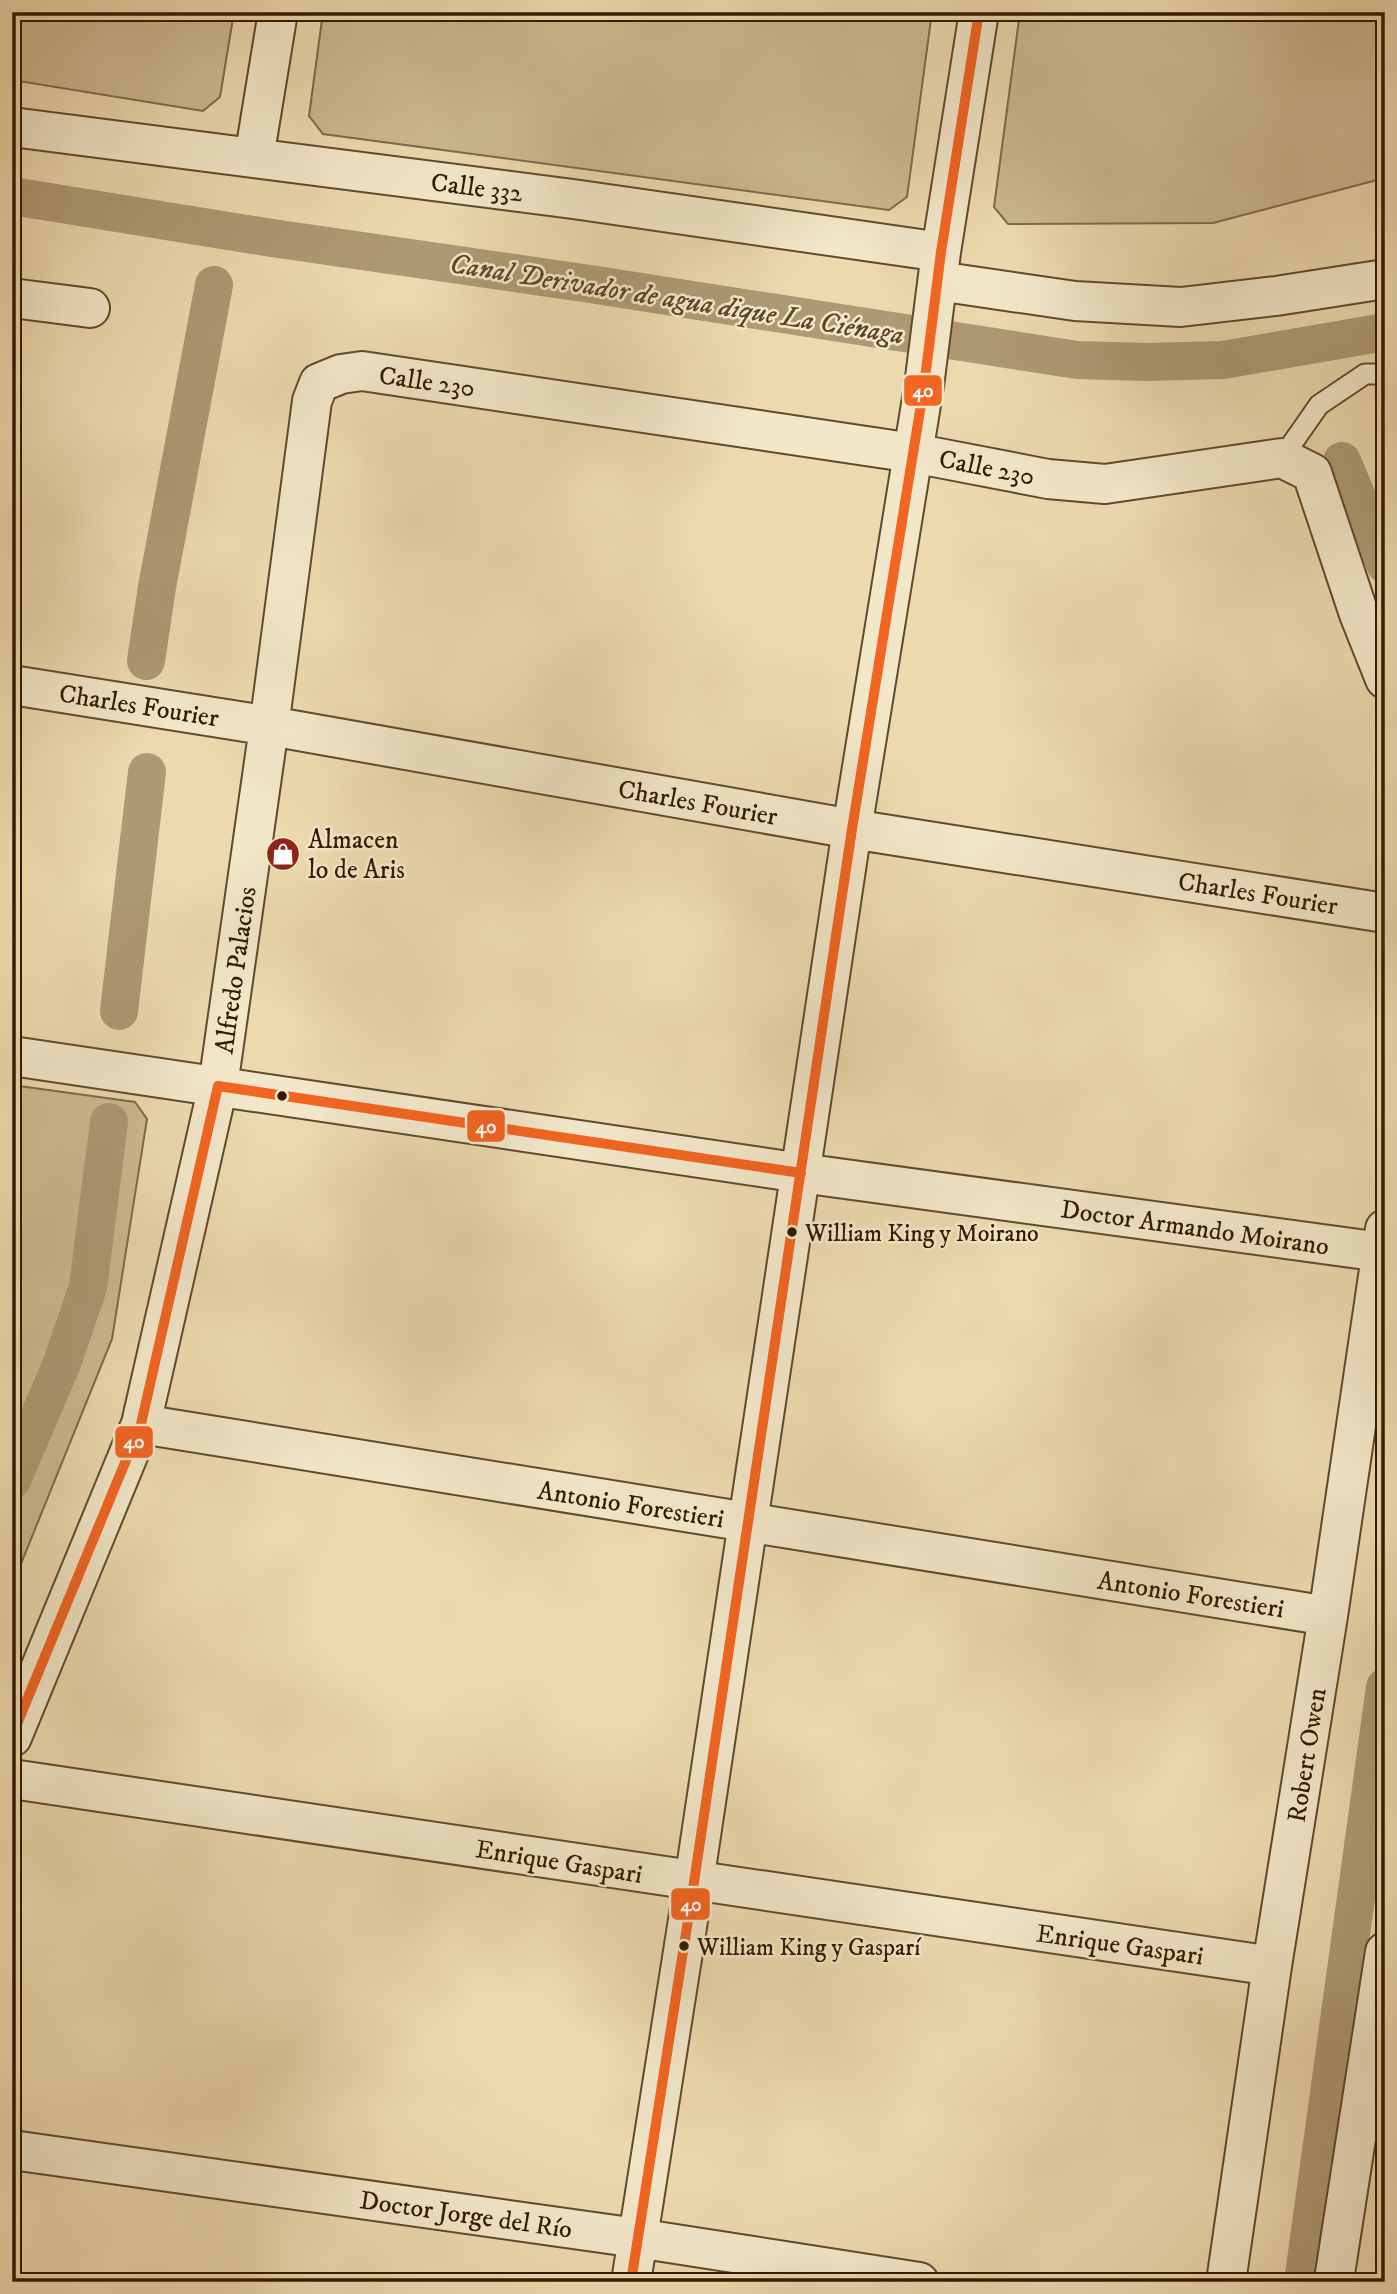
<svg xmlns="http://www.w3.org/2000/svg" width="1397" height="2294" font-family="'IM FELL DW Pica',serif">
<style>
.green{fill:#ccb990;stroke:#7f6a48;stroke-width:2}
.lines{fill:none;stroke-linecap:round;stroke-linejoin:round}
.canal{stroke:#ad9973;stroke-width:38}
.service-casing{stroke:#604a2c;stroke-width:23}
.minor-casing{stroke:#604a2c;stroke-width:42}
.service{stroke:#f3e7ca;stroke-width:19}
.minor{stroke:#f3e7ca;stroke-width:38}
.bus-1-casing{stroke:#f3e7ca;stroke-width:16}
.bus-1{stroke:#f26522;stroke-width:10}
.bus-dot{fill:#321a00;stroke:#f3e7ca;stroke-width:2.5}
.labels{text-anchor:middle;stroke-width:5;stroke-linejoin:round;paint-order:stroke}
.bus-label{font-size:24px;fill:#321a00;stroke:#f3e7ca;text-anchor:start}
.street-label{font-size:26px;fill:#321a00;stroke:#f3e7ca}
.poi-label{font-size:26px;fill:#321a00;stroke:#f3e7ca;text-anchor:start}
.water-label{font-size:28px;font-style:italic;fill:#5d4628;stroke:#f3e7ca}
.line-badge{stroke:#f3e7ca;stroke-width:2.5}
.badge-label{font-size:19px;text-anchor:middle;font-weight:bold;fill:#fff}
</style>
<rect width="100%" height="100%" fill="#ecdaae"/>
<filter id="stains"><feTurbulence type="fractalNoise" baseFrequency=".00286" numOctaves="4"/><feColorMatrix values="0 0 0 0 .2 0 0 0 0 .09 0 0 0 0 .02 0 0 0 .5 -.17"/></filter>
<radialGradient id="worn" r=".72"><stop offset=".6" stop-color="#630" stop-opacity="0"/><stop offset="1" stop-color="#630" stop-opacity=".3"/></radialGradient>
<path class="green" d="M12,12H234L220,97L203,111L12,80Z
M323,12H932L907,197L889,210L323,134L309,116Z
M1020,12H1385V178L1213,223L1008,224L994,207Z
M12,1085L135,1102L147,1119L112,1339L12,1586Z"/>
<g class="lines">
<path class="canal" d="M12,196L272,238L590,284L1077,360L1147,362L1223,360L1385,332
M1342,461L1385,564
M146,661L157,587L214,285
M119,1011L147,772
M12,1480L62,1363L88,1287L109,1122
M1303,2282L1385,1687"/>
<g class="service-casing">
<path id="service" d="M1282,458L1319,405L1365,374H1385"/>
</g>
<g class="minor-casing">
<path id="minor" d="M12,127L573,199L941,252
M254,158L278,12
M938,281L1075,301L1181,307L1276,296L1385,279
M12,298L90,308
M12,685L276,727L852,829L1385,913
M12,1056L801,1173L1381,1252
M141,1424L1328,1616
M12,1737L141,1424L218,1086L269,727L312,401L319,383L341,374L362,371L913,453L1048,479L1105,484L1282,458L1312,473L1359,614L1385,679
M12,1779L1272,1966
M12,2150L637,2238L919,2282
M1334,2280L1385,1952
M631,2282L694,1882L852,829L924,386L941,252L979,12
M1226,2282L1272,1966L1328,1616L1385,1229"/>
</g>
<use href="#service" class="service"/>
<use href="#minor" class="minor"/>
<g class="bus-1-casing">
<path id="bus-1" d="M12,1736L141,1424L218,1086L801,1173
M631,2282L694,1882L852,829L924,386L941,252L979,12"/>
</g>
<use href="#bus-1" class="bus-1"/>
</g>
<defs>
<g id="shop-disc" transform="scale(1.75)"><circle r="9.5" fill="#8f2418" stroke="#f3e7ca"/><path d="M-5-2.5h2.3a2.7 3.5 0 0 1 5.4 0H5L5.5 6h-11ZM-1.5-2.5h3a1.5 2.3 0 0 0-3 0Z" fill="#fff"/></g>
</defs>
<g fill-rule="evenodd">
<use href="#shop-disc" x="283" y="854"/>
</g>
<g class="bus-dot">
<circle cx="282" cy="1096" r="6"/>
<circle cx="792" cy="1232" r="6"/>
<circle cx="684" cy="1946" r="6"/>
</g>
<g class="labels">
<g class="bus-label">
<text x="805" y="1241">William King y Moirano</text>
<text x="697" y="1955">William King y Gasparí</text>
</g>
<g class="street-label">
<text transform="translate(477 187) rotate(7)" y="9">Calle 332</text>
<text transform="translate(427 381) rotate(8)" y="9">Calle 230</text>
<text transform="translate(987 467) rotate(11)" y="9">Calle 230</text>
<text transform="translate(139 705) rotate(9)" y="9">Charles Fourier</text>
<text transform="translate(698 802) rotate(10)" y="9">Charles Fourier</text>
<text transform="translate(1258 893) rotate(9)" y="9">Charles Fourier</text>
<text transform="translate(235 970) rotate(-82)" y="9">Alfredo Palacios</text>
<text transform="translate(1195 1227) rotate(8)" y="9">Doctor Armando Moirano</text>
<text transform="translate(631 1504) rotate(9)" y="9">Antonio Forestieri</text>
<text transform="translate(1191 1594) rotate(9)" y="9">Antonio Forestieri</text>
<text transform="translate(1306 1755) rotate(-81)" y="9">Robert Owen</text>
<text transform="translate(559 1861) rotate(9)" y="9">Enrique Gaspari</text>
<text transform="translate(1120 1944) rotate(8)" y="9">Enrique Gaspari</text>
<text transform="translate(466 2214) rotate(8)" y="9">Doctor Jorge del Río</text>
</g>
<g class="poi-label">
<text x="308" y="848">Almacen<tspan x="308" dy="30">lo de Aris</tspan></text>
</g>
<g class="water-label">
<text transform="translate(677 298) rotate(9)" y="10">Canal Derivador de agua dique La Ciénaga</text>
</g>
</g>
<g class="line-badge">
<rect x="903" y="374" width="40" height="33" rx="7" fill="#f26522"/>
<rect x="466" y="1109" width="40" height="34" rx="7" fill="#f26522"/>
<rect x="114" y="1425" width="40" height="34" rx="7" fill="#f26522"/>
<rect x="670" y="1887" width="41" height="34" rx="7" fill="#f26522"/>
</g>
<g class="badge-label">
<text x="923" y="397">40</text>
<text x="486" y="1133">40</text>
<text x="134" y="1448">40</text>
<text x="691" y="1911">40</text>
</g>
<rect width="1397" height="2294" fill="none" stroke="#ecdaae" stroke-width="42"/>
<rect x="14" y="14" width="1369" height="2266" fill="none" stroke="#321a00" stroke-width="3.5"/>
<rect x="21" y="21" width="1355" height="2252" fill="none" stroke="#321a00" stroke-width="2"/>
<rect width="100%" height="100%" filter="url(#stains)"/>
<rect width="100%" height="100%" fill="url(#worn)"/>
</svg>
